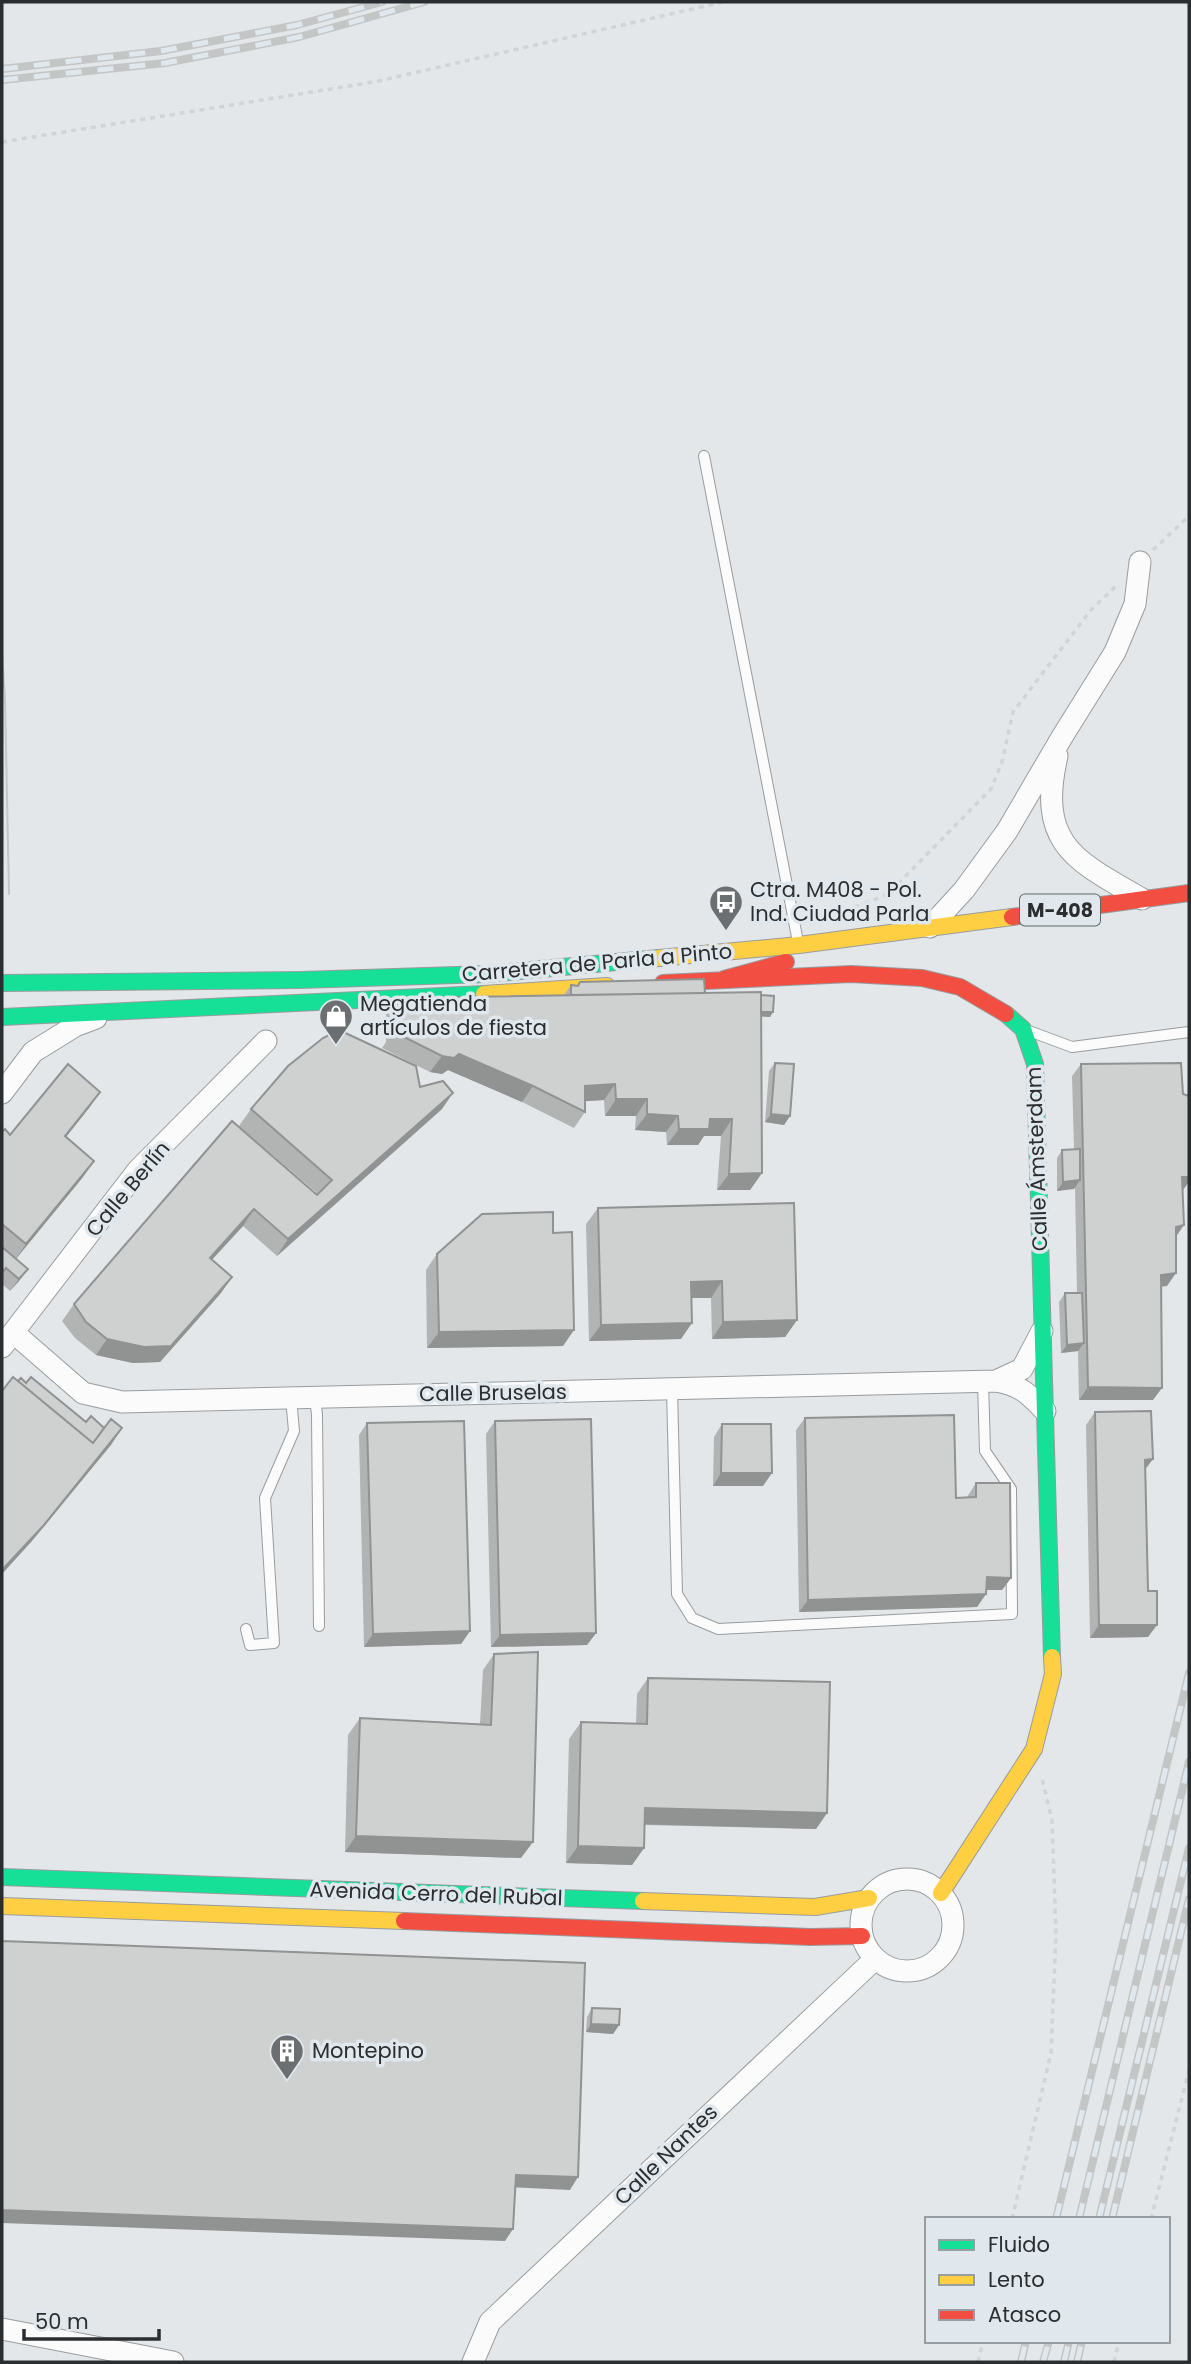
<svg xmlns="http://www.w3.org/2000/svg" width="1191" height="2364" font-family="Poppins,sans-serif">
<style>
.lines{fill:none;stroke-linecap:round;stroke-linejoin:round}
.lane-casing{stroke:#999c9e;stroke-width:12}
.street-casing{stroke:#999c9e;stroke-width:23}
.fast-casing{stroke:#999c9e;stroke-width:18}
.slow-casing{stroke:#999c9e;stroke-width:18}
.jam-casing{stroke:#999c9e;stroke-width:18}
.path{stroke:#d1d3d4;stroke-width:3.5;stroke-dasharray:5 5;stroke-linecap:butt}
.lane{stroke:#fbfbfc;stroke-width:10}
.street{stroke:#fbfbfc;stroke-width:21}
.fast{stroke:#16e098;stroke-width:16}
.slow{stroke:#ffcf43;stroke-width:16}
.jam{stroke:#f24e42;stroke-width:16}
.tram{stroke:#c4c6c6;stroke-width:2}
.rail-casing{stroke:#c4c6c6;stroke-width:8}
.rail{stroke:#e0e7ed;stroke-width:5;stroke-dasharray:16;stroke-linecap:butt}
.wall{fill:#b2b3b3}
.shaded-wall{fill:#919292}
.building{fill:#cfd0d0;stroke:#919292;stroke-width:2}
.labels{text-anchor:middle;stroke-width:7;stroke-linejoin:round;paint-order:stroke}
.shield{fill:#e0e7ed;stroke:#616669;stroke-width:2}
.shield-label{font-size:19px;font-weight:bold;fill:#2b2e30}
.poi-label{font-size:21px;fill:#2b2e30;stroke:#e0e7ed;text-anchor:start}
.street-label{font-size:21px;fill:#2b2e30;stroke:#e0e7ed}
</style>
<rect width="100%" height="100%" fill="#e3e7ea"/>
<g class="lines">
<g class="lane-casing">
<path id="lane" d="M704,456L798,942
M1029,1031L1072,1047L1189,1032
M672,1389L677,1594L692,1618L718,1629L1012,1614L1011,1489L985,1451L983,1382
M315,1398L317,1415L319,1626
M246,1629L250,1645L274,1643L265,1498L294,1431L291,1398"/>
</g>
<g class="street-casing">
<path id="street" d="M1057,756C1037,844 1074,860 1142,899
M930,927L964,890L1007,831L1062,737L1115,652L1135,604L1140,562
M2,1093L33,1052L75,1026L96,1018
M1042,1331L1022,1369L996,1381C1019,1384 1030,1395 1045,1411
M14,1333L83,1393L122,1402L996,1381
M2,1347L138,1170L266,1041
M861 1925a46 46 0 1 1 92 0a46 46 0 1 1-92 0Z
M2,2329L173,2362
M473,2362L490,2322L875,1959"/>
</g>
<g class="fast-casing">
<path id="fast" d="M2,983L300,980L488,974L659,958
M1006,1014L1023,1029L1035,1064L1052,1657
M2,1017L484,994
M2,1877L643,1901"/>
</g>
<g class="slow-casing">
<path id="slow" d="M659,958L799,945L1012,917
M484,994L607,986
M941,1893L1034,1749L1053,1674L1052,1657
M643,1901L815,1907L869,1898
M2,1906L404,1921"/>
</g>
<g class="jam-casing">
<path id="jam" d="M1012,917L1189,893
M724,979L786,962
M663,983L851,974L922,978L960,987L1006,1014
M404,1921L810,1937L862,1936"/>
</g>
<path class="path" d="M2,2H12
M1185,2L1189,3
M2,142L374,82L723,2
M1153,550L1189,516
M806,911L844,912L888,894L991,789L1002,762L1013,712L1091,610L1118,584
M1012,2219L1051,2053L1056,1933L1052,1820L1042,1779
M1151,2219L1189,2070
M978,2362L983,2341
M1114,2362L1119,2341"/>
<use href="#lane" class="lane"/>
<use href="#street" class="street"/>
<use href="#fast" class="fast"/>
<use href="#slow" class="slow"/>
<use href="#jam" class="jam"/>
<path class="tram" d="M2,653L5,700L9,894"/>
<g class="rail-casing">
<path id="rail" d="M2,69L161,51L297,25L382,2
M2,80L165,63L299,37L424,2
M1056,2219L1189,1673
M1079,2219L1189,1762
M1099,2219L1189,1848
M1112,2219L1189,1899
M1021,2362L1026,2341
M1043,2362L1049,2341
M1064,2362L1069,2341
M1077,2362L1082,2341"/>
</g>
<use href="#rail" class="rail"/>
</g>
<path class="wall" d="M571,985L761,995L773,1012L770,1017L761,1016L762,1173L750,1190H717L721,1136H704L698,1145H667L666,1132L635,1130L636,1116H605L604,1100L585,1101V1112L574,1128L522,1102L448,1070L442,1074L430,1072L382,1048L386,1042V1014L397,998L564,995Z
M775,1063L790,1116L784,1125L765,1122L769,1071Z
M1081,1064L1183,1190H1182L1176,1236L1167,1286H1161L1153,1400H1079L1078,1351L1061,1353L1059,1302L1065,1293H1077L1075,1188L1057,1191V1158L1062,1150L1074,1149L1072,1076Z
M420,1087L442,1109L277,1256L243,1226L212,1259L221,1293L160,1362L133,1363L96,1355L75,1338L62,1321L74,1304L232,1121L317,1195L318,1194L239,1126L251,1109Z
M100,1092L89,1108L66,1137L83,1177L16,1259L19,1281L10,1291L2,1284V1132L10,1135Z
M598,1208L797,1320L785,1337L712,1339L711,1298H692L681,1339L589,1341L586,1224Z
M553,1233L563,1346L427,1348L426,1270L437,1254Z
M1095,1412L1145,1470L1148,1637L1090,1638L1086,1425Z
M805,1418L956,1498L967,1497L976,1483L1011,1578L1002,1590H986V1594L977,1607L799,1612L796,1430Z
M495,1421L596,1633L587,1645L491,1647L486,1434Z
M367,1423L470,1631L461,1644L364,1647L359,1435Z
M722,1424L763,1486H713L714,1437Z
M494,1654L521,1858L345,1852L348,1735L360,1718L480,1724L483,1670Z
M648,1678L827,1813L816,1829L644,1825V1848L632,1865L566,1863L569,1739L581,1722L636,1724L637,1694Z
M592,2008L619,2025L613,2034L586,2032L587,2017Z"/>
<path class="shaded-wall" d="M757,1011L773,1012L770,1017L754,1016Z
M459,1054L533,1086L522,1102L448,1070L442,1074L430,1072L442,1056Z
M615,1084L604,1100L573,1102L585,1086Z
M100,1092L89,1108L54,1152L65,1136Z
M453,1093L442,1109L277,1256L288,1239Z
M616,1099H647L636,1116H605Z
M647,1114L678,1116L666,1132L635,1130Z
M771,1114L790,1116L784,1125L765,1122Z
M710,1119H732L721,1136H704L698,1145H667L679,1129Z
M94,1161L83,1177L15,1260L26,1244Z
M762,1173L750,1190H717L729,1174Z
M1182,1177H1189V1182L1183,1190L1173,1189Z
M1080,1180L1074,1189L1057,1191L1063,1182Z
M254,1209L243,1226L199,1274L210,1258Z
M1184,1225L1175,1238L1176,1227Z
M28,1269L19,1281L10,1291L19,1279Z
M1176,1273L1167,1286L1153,1288L1161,1275Z
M232,1277L221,1293L160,1362L133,1363L96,1355L107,1339Z
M722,1281L711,1298H680L691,1282Z
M797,1320L785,1337L712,1339L723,1322Z
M692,1323L681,1339L589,1341L601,1325Z
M574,1330L563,1346L427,1348L439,1332Z
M1084,1343L1078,1351L1061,1353L1067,1345Z
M1088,1387L1162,1388L1153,1400H1079Z
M122,1428L111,1445L32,1541L2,1574V1570Z
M1153,1459L1144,1471L1145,1460Z
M721,1473H772L763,1486H713Z
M987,1577L1011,1578L1002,1590H979Z
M986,1594L977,1607L799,1612L808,1600Z
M1099,1625H1157L1148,1637L1090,1638Z
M470,1631L461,1644L364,1647L373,1634Z
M596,1633L587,1645L491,1647L500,1635Z
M645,1808L827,1813L816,1829L633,1824Z
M356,1836L533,1842L521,1858L345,1852Z
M578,1846L644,1848L632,1865L566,1863Z
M591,2024L619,2025L613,2034L586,2032Z
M516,2175L578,2177L570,2190L508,2187Z
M2,2210L513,2229L505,2241L2,2223Z"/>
<path class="building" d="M704,979L705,993L571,995V985L578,986L580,982Z
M761,992L762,1173L729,1174L732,1119H710L709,1129H679L678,1116L647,1114V1099H616L615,1084L585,1086V1112L533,1086L459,1054L454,1058L442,1056L394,1032L397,1026V998Z
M761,995L774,996L773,1012H761Z
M339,1030L416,1066L420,1087L443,1081L453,1093L288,1239L254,1209L210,1258L232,1277L171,1346L144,1347L107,1339L86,1322L74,1304L232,1121L317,1195L332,1180L251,1109L288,1066L323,1038Z
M775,1063L794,1064L790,1116L771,1114Z
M1181,1063L1183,1094L1189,1096V1177H1182L1184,1225L1176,1227V1273L1161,1275L1162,1388L1088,1387L1081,1064Z
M68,1064L100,1092L65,1136L94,1161L26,1244L2,1224V1132L5,1129L10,1135Z
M1080,1149V1180L1063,1182L1062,1150Z
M794,1203L797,1320L723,1322L722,1281L691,1282L692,1323L601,1325L598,1208Z
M553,1212V1233L572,1232L574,1330L439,1332L437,1254L482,1214Z
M2,1247L28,1269L19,1279L6,1268L2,1273Z
M1065,1293H1082L1084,1343L1067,1345Z
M13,1377L93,1443L111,1419L122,1428L44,1525L2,1570V1391Z
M31,1377L86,1422L91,1416L104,1428L93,1443L18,1381L21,1378L26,1383Z
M1151,1411L1153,1459L1145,1460L1148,1591H1157V1625H1099L1095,1412Z
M954,1415L956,1498L976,1497V1483H1010L1011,1578L987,1577L986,1594L808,1600L805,1418Z
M591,1419L596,1633L500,1635L495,1421Z
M464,1421L470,1631L373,1634L367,1423Z
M722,1424H771L772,1473H721Z
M538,1652L533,1842L356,1836L360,1718L491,1725L494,1654Z
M648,1678L830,1682L827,1813L645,1808L644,1848L578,1846L581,1722L647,1724Z
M2,1941L585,1963L578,2177L516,2175L513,2229L2,2210Z
M592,2008L620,2009L619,2025L591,2024Z"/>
<defs>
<g id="bus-pin" transform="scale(1.75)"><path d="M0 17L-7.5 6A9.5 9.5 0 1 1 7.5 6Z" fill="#6b6f71" stroke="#e0e7ed"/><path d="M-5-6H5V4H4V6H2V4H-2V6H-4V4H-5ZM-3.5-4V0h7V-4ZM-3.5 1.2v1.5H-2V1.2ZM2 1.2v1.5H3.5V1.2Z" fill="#fff"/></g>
<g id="shop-pin" transform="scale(1.75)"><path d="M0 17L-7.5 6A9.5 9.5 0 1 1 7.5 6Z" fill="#6b6f71" stroke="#e0e7ed"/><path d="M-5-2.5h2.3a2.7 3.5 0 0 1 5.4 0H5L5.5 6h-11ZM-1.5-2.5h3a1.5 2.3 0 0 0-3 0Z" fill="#fff"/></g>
<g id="building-pin" transform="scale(1.75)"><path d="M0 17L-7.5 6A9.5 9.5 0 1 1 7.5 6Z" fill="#6b6f71" stroke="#e0e7ed"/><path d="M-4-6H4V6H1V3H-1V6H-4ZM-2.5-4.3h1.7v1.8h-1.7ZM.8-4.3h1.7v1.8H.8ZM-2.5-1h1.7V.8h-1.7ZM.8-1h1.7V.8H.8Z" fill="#fff"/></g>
</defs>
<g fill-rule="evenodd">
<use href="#bus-pin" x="726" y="902"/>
<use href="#shop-pin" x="336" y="1016"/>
<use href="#building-pin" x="287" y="2051"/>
</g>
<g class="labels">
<rect class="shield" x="1020" y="894.5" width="80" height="31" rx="5"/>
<g class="shield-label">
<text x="1060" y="917">M-408</text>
</g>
<g class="poi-label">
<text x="750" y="897">Ctra. M408 - Pol.<tspan x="750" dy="24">Ind. Ciudad Parla</tspan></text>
<text x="360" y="1011">Megatienda<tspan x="360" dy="24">artículos de fiesta</tspan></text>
<text x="312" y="2058">Montepino</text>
</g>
<g class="street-label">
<text transform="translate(597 963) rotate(-5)" y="7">Carretera de Parla a Pinto</text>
<text transform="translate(1037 1159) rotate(-92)" y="7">Calle Ámsterdam</text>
<text transform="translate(128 1189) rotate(-50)" y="7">Calle Berlín</text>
<text transform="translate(493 1393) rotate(-1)" y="7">Calle Bruselas</text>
<text transform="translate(436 1894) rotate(2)" y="7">Avenida Cerro del Rubal</text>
<text transform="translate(666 2155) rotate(-44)" y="7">Calle Nantes</text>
</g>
</g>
<rect width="1191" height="2364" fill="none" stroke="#2b2e30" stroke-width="7"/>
<rect x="925" y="2217" width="245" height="126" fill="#e0e7ed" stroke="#989da1" stroke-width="2"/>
<rect x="939" y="2240" width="35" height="10" fill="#16e098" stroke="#989da1" stroke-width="2"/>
<text x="988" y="2252" font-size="21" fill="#2b2e30">Fluido</text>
<rect x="939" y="2275" width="35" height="10" fill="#ffcf43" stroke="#989da1" stroke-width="2"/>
<text x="988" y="2287" font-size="21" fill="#2b2e30">Lento</text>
<rect x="939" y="2310" width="35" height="10" fill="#f24e42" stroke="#989da1" stroke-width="2"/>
<text x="988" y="2322" font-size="21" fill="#2b2e30">Atasco</text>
<path d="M24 2329v10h135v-10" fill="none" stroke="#2b2e30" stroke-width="3.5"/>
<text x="35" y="2329" font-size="21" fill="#2b2e30" stroke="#e0e7ed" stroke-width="5" paint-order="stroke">50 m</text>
</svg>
